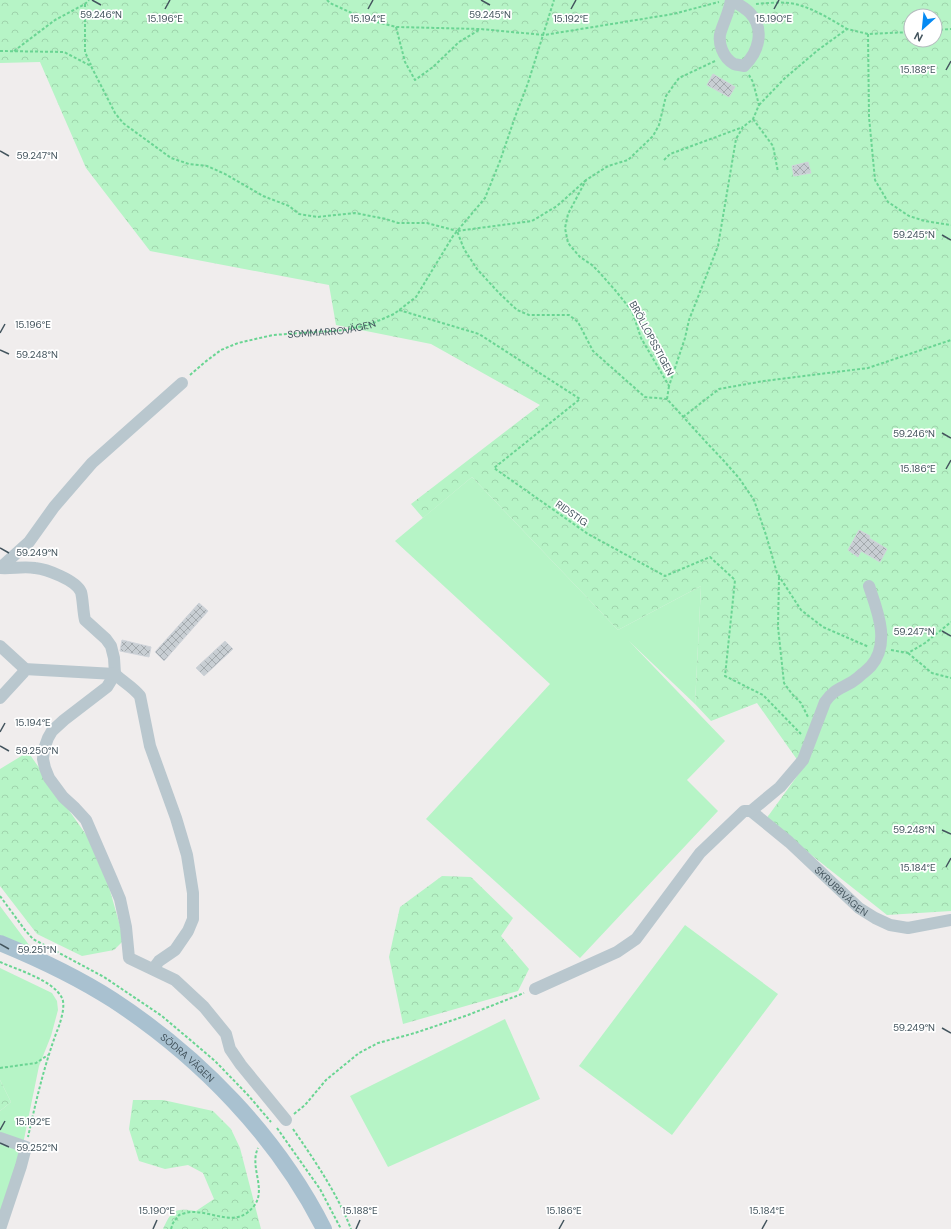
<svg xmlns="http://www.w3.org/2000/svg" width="951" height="1229" font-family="'DM Sans',sans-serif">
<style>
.grass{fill:#b6f4c6}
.forest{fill:url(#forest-crowns);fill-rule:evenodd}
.building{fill:url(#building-cross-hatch);stroke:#d0d4da}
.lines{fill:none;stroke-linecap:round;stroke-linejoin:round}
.path{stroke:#6ad593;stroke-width:2;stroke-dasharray:3 2;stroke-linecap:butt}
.minor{stroke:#b9c7ce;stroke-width:12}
.major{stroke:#a9c1d0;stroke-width:16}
.ticks{fill:none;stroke:#43545d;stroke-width:1.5}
.labels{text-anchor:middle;stroke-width:3.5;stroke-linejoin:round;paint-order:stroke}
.street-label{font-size:10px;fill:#43545d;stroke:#fff}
.ticks-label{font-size:10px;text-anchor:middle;fill:#43545d;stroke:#fff;stroke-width:3.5;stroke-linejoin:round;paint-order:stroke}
</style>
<defs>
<pattern id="forest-crowns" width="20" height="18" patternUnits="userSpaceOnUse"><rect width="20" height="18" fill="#b6f4c6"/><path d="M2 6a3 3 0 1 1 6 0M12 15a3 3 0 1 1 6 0" fill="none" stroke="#9ed3ac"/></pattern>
<pattern id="building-cross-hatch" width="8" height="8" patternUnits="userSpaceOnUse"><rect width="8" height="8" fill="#c8ced3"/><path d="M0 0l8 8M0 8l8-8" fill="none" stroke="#a4aaae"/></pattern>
</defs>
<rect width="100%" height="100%" fill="#f0eded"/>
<path class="grass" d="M472,477L618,630L701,586L695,704L629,641L725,741L687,780L718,811L580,958L426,819L550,684L395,541Z
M0,906L32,949L0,935Z
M685,925L778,994L672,1135L579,1066Z
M0,968L52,993L57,1001L58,1010L51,1036L39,1066L21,1154L0,1219V1111L11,1102L0,1080Z
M505,1019L540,1099L388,1167L350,1096Z"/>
<path class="forest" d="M0,0H951V911L887,915L766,819L803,768L757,703L711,721L695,704L701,586L618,630L472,477L423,518L411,504L540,405L431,344L336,325L329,285L150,251L86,168L40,62L0,63ZM911,16H935V40H911Z
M28,752L87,836L109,887L124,940L114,950L82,956L37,934L0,886V769Z
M442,876L471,877L513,918L501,936L529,969L518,991L403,1024L389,957L400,907Z
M0,1080L11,1102L0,1111Z
M133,1100H163L213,1111L231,1129L240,1148L261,1229H163C172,1210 174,1208 196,1211L214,1199L203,1173L188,1165L165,1169L139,1161L129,1129Z"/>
<path class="building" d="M713,74L735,87L729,97L707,85Z
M808,162L811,173L794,176L792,166Z
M859,530L870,536L869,538L887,549L880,562L861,551L858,557L848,550Z
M199,603L208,611L164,661L155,652Z
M122,640L151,647L149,657L120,651Z
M225,641L233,649L204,676L196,668Z"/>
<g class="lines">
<g class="path">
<path d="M327,0L330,3L365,19L396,27L480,29L544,35L673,14L719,2"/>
<path d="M85,4V52L91,65"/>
<path d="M756,4C769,3 786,1 799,5C816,10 832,20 847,29"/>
<path d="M396,27L405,62L415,80L433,67L459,42L479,30"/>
<path d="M935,30L951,29"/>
<path d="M868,34L869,117L875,180L888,202L909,216L925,221L951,225"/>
<path d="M0,51L64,52L91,66L115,113L123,123L171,158L189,164L207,166L225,174L263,196L289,206L299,214L317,217L355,213L386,219L398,223H427L457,231"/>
<path d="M14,51L55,20L85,4L89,0"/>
<path d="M715,61L679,78L666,96L659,125L653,136L628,160L608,166L586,180L568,214L565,228L568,243L580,257L592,265L599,272L615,290L632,311L641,338L669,386L685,338L689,320L718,246L736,139L743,127L753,119L759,105L753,82L749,75"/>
<path d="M759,105L785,78L818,50L847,29L868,34L911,32"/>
<path d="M753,119L773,146L778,172"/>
<path d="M664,160L670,154L743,127"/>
<path d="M586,180L557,206L532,221L457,231L464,249L477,269L499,293L517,310L529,315H569L578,322L593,351L645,397L667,399L706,442L724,461L739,478L754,500L766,535L777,573L801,610L823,627L869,647"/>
<path d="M399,310L479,334L580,399L494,468L588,534L665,576L710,557L735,580L725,676L763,695L801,734"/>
<path id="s1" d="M190,375L205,362L221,350L238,343L273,335L345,330L371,324L394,314L416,297L453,236L485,198L500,161L515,117L528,83L554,0"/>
<path d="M667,399L669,386"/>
<path d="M683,417L719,389L764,381L868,368L951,340"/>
<path d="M779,577L778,627L784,683L792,694L801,703L808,717"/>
<path d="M891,650L908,653L925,643L951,622"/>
<path d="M908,653L932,673L951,678"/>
<path d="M0,896L25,930L33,939L104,977L162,1016L215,1061L248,1095L271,1122"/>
<path d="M0,962C18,970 53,980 62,998C66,1006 60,1024 57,1031C44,1066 36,1101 28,1137"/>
<path d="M0,1068L36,1063L48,1055"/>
<path d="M294,1114L305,1105L326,1080L359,1053L378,1043L415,1033L468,1015L524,993"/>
<path d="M277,1128L320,1189L341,1229"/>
<path d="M293,1129C315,1161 337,1193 351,1229"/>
<path d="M171,1229L173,1223L179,1215C182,1214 187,1212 191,1212C214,1211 236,1229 254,1206C267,1189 249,1167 258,1148"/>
</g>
<g class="minor">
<path d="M731,0C729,12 725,19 721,31C717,42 723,58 734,64C737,65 741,65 744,66C759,52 765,29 750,13C746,8 737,4 732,0"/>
<path d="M0,568C12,569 23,566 35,568C46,569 76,580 81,592C83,599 83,612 85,620L106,639L111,646L114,658L115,674L107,687L64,720L52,731L48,738L44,749L43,759L45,768L49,778L63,797L75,808L86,820L112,880L120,899L126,927L129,958L175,980L204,1007L226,1034L230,1049L241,1065L286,1120"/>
<path d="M0,568L29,542L54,507L92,463L182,383"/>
<path d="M0,646L23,667L24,669"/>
<path d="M24,669L115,674C123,682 133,687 140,696L150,746L176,818L187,855L193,893V919L188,931L175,950L159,961L153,969"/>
<path d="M0,698L23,673L24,669"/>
<path id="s2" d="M751,811L789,842L859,908L875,918L890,925L908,928L951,920"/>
<path d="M535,989L617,952L636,939L700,853L744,811H751L780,787L803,760L825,702C833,690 840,689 852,682C855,680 859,677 862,674C865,672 868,669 871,666C891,643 877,610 869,586"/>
<path d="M0,1138L26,1147L21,1166L0,1229"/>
</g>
<path class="major" id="s3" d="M0,943C39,959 77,977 113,1000C200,1057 277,1136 324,1229"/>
</g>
<path class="ticks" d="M92,0L101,5M481,0L490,5M165,9L170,0M368,9L373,0M571,9L576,0M774,9L779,0M946,70L951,61M0,151L9,156M942,235L951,240M0,333L5,324M0,350L9,354M942,433L951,438M946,469L951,460M0,548L9,553M942,631L951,636M0,732L5,723M0,746L9,751M942,830L951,834M946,867L951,858M0,944L9,949M942,1028L951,1033M0,1130L5,1121M0,1143L9,1147M153,1229L157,1220M356,1229L360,1220M559,1229L564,1220M762,1229L767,1220"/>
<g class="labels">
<g class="street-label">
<text dy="4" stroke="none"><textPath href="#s1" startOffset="153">SOMMARROVÄGEN</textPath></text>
<text transform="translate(652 338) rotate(62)" y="4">BRÖLLOPSSTIGEN</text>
<text transform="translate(572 513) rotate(35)" y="4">RIDSTIG</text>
<text dy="4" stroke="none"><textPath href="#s2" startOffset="121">SKRUBBVÄGEN</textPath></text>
<text dy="4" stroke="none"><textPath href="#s3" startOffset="221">SÖDRA VÄGEN</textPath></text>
</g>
</g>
<g class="ticks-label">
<text x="101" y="18">59.246°N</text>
<text x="490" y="18">59.245°N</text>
<text x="165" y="22">15.196°E</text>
<text x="368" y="22">15.194°E</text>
<text x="571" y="22">15.192°E</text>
<text x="774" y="22">15.190°E</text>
<text x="918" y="73">15.188°E</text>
<text x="37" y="159">59.247°N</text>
<text x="914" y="238">59.245°N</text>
<text x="33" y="328">15.196°E</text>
<text x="37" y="358">59.248°N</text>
<text x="914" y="437">59.246°N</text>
<text x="918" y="472">15.186°E</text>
<text x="37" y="556">59.249°N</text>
<text x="914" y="635">59.247°N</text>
<text x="33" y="726">15.194°E</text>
<text x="37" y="754">59.250°N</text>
<text x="914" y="833">59.248°N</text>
<text x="918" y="871">15.184°E</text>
<text x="37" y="953">59.251°N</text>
<text x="914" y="1031">59.249°N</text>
<text x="33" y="1125">15.192°E</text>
<text x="37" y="1151">59.252°N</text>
<text x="157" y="1214">15.190°E</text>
<text x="360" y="1214">15.188°E</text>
<text x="564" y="1214">15.186°E</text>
<text x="767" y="1214">15.184°E</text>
</g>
<g transform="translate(923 28) rotate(207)"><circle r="19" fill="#ffffff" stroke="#b4bbbe"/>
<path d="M0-3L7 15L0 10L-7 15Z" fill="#058af3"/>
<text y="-6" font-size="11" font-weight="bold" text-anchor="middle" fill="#43545d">N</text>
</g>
</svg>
